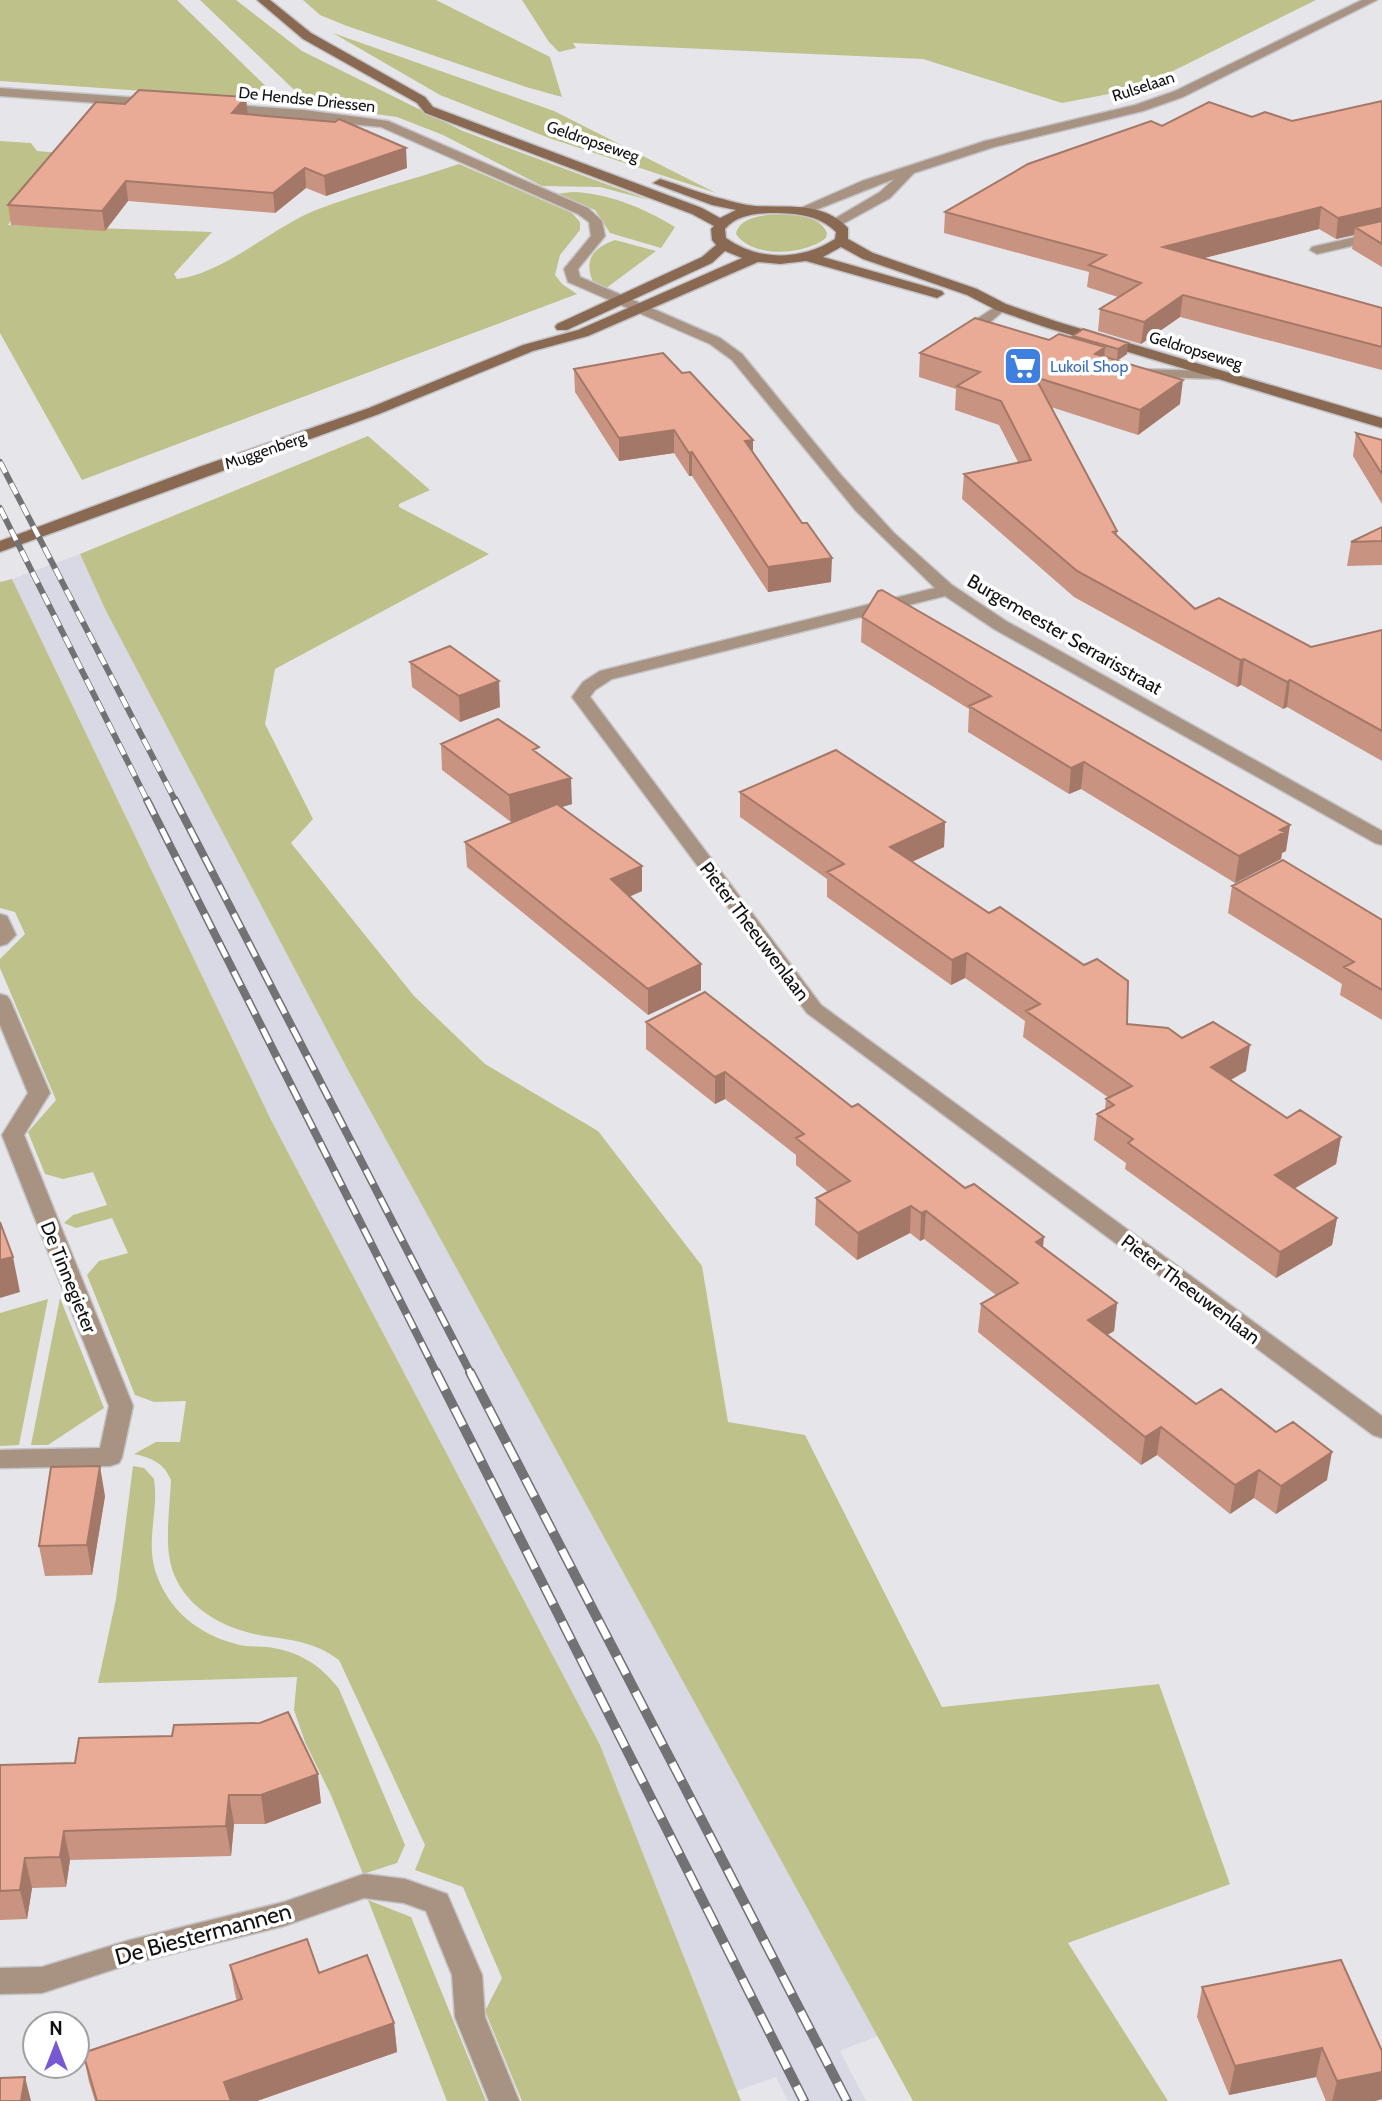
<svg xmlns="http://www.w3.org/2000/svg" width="1382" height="2101" font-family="Cabin,sans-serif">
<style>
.built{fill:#d8d9e5}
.green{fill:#bec189}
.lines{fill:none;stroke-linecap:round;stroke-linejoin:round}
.lane-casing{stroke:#c4c4c7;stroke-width:3}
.street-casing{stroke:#c4c4c7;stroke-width:3}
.secondary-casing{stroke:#c4c4c7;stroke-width:3}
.lane{fill:#a89281;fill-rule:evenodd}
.street{fill:#a89281;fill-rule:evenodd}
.secondary{fill:#896951;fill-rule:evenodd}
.rail-far2-casing{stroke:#727274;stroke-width:6}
.rail-far1-casing{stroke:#727274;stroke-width:8}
.rail-casing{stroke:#727274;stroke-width:10}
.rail-far2{stroke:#fff;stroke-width:4.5;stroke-dasharray:12;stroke-linecap:butt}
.rail-far1{stroke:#fff;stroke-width:5;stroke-dasharray:16;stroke-linecap:butt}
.rail{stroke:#fff;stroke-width:7;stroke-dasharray:20;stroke-linecap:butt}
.wall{fill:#c89380}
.shaded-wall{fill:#a37868}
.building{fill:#e9ab95;stroke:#a37868;stroke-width:2}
.labels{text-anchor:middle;stroke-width:7;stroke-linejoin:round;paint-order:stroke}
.far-street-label{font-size:16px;fill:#111112;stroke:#fff}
.far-shop-label{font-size:16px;fill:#366cbe;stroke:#fff;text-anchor:start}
.street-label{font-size:19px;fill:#111112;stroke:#fff}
.near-street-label{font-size:23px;fill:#111112;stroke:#fff}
</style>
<rect width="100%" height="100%" fill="#e6e6ea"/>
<path class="built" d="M80,554L106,611L349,1072L878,2036L840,2051L866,2101H788L776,2077L737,2091L600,1745L272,1122L12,579Z"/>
<path class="green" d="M0,0H177L277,97L273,100L0,81Z
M200,0H236L302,51L463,131L649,200L600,187L542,186L443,135L397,117L310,105Z
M303,0H436L550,57L562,97L526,87L347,26L320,15Z
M522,0H1316L1171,72L1119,92L1062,103L923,59L573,43L576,48L559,52L549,42Z
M333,33L554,111L716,193L549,138L440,95Z
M0,141L31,143L37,151L61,153L8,225L212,232L174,274L177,279C225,273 271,228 316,210C363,192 412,180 459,164L572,213L580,222V230L560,255L555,275L562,284L577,294L82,480L0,333Z
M572,192C608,193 644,208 675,227L661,248L610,233L595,210L556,194Z
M776,214C793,214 820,215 827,233L826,238C805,255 753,259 736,234C740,217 761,216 776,214Z
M615,240L656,251L605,289L594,284C583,261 592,248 615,240Z
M368,436L430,490L399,504V507L489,554L275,669L265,724L313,819L291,843L414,996L485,1064L598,1131L702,1266L728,1422L805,1435L942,1707L1159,1684L1230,1884L1068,1943L1168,2101H913L349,1072L106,611L80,554Z
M12,579L272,1122L600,1745L741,2101H522L485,2011L502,1978L463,1887L415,1870L425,1845L339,1660C314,1641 289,1640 259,1635C217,1627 175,1601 169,1555C166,1532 170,1504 171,1480C164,1463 152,1458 134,1454L156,1442H180L186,1401L154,1402L135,1395L87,1275L99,1261L128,1253L112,1218L76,1228L64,1223L73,1215L107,1205L93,1172L63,1179L45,1174L28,1132L56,1100L0,968V959L25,934L15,912L0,908V582Z
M60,1298L104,1408L48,1445H31Z
M48,1299L19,1445L0,1446V1313Z
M133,1466L144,1468L154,1479C159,1509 146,1540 155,1570C167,1610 200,1636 240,1645C248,1647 258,1646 267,1647C298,1651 320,1664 339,1689L405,1845L397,1863L363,1874L331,1795L305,1742L294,1710L297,1677L98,1683L116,1599Z
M368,1900L411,1917L486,2101H447Z"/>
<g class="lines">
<g class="lane-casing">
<path id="lane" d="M1001,303L1008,307L989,323L1006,334L1004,337C994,340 979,332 972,324L974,321Z
M1134,369L1218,371L1225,375L1218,379L1129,376L1127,373Z"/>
</g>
<g class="street-casing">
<path id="street" d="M1362,0H1377L1183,97L1143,111L994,147L914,173L890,198L841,225H831L829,222L880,192L894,179L808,213H798L796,210L862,181L985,141L1135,105L1175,91Z
M0,88L155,99L161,103L155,107L0,96Z
M219,104L304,110L388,121L588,208L602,221L605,236L578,269L580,277L720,338L742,354L841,475L894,533L952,585L1006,621L1382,831V845L1375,843L994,629L945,596L612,679L595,690L590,697L821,1005L1382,1416V1438L1373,1435L807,1013L572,697L583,682L600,671L935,588L856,511L732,360L710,344L568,282L564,269L591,236L589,222L578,214L381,127L215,111L213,108Z
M1382,231V239L1317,254L1310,250L1312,247Z
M0,914L7,916L16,935L7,944L0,946Z
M0,994L7,996L10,1000L50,1093L24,1135L133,1406L122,1457L119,1463L110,1466L0,1468V1450L100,1448L109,1406L2,1135L28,1093L0,1025Z
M364,1874L405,1879L447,1894L482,1975L485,2017L519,2101H489L455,2017L452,1975L426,1911L404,1903L364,1898L284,1926L130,1964L42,1993L0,1994V1968L42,1967L130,1940L284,1902Z"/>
</g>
<g class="secondary-casing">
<path id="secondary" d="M257,0H270L311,33L425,97L433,107L702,208L720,218L736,210L712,205L653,183L660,179C681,185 701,194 723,199C733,202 745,205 755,206C788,208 822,201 848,228V239L873,253L977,289L1006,304L1058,322L1382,418V428L1048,328L996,310L967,295L863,259L841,247L823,257L942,291L944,294L937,298L806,261L780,264L758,262L588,336L533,351L379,414L0,552V541L199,467L369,408L523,345L578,330L742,258L725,251L712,263L567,330H557L555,327L557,324L702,257L716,245L712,240L711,229L714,226L692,214L425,113L417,103L303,39ZM769,213C793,213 818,214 836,232L835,239C801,261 758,261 726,238L725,229C736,216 752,214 769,213Z"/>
</g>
<use href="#lane" class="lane"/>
<use href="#street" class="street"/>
<use href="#secondary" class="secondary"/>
<g class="rail-far2-casing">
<path id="rail-far2" d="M0,462L176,802
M0,508L148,802"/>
</g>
<g class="rail-far1-casing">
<path id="rail-far1" d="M147,800L437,1374
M175,800L471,1374"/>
</g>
<g class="rail-casing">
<path id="rail" d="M436,1372L804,2101
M470,1372L847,2101"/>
</g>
<use href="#rail-far2" class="rail-far2"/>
<use href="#rail-far1" class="rail-far1"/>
<use href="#rail" class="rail"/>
</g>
<path class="wall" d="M1382,101V267L1352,249L1354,235L1336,239L1319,229L1203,258L1382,308V370L1180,317L1141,344L1098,331L1100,309L1118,297L1087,287L1089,272L944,233L945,212L1162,126L1252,117L1292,121Z
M247,115L407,168L326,196L306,188L275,213L128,201L105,231L11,225L8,205Z
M1083,329L1127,354L1118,360L1180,404L1138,435L1051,407L1117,531V535L1195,609L1311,647L1382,630V761L1287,707L1283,709L1241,685L1237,687L1074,597L962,499L964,474L1018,462L999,425L955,410L956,389L919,377L920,353L1072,338L1073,336Z
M574,369L753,453L831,582L768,592L692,476H689L674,453L619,461L575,392Z
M1356,433L1382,440V504L1353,456Z
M1382,527V565L1347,566L1351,542Z
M862,617L1286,851L1282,853L1281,859L1235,883L1081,789L1069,794L968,732L969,709L861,642Z
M410,662L500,707L460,722L412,687Z
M441,744L539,754L572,804L562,807L642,891L629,897L701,990L648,1015L467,867L465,842L520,819L511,822L442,770Z
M740,792L945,822L944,847L912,862L1127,1024L1182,1038L1246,1071L1231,1080L1287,1118L1341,1137L1336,1164L1294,1189L1337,1218L1332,1245L1276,1278L1125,1169L1126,1163L1094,1140L1097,1114L1105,1109L1106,1099L1109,1098L1023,1037L1025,1021L965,978L951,985L827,897V879L740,817Z
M1232,886L1382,920V1020L1340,995L1342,984L1228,913Z
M646,1022L852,1107L965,1188L1117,1303L1114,1331L1107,1335L1196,1404L1327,1480L1276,1514L1254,1498L1230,1514L1157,1455L1141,1465L978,1332L981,1304L996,1295L924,1239L920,1241L910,1233L857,1260L815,1225L816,1198L828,1192L796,1165V1155L725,1099L715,1104L646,1049Z
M105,1496L92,1575L45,1576L39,1546Z
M75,1763L321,1803L265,1824H234L231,1856L70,1860L66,1887L32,1888L27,1919L0,1920V1765Z
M230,1965L319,1973L394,2023L397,2052L257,2101H95L89,2082L83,2053L237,2001L235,1994Z
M1202,1987L1382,2051V2099L1375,2101H1326L1316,2077L1229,2095L1197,2017Z"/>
<path class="shaded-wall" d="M246,97L248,117L232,113Z
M406,148L407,168L326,196L324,176Z
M305,168L306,188L275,213L273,193Z
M126,181L128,201L105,231L102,211Z
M1321,207L1319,229L1161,269L1163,247Z
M1382,208V225L1355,227L1354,235L1336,239L1338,218Z
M1183,295L1180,317L1141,344L1144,322Z
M1128,343L1127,354L1117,361L1118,349Z
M1105,347L1103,371L1095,354Z
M1183,380L1180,404L1138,435L1140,410Z
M674,430V453L619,461V438Z
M753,440V463L745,441Z
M692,452V476H689V453Z
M832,558L831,582L768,592V567Z
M1244,659L1241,685L1237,687L1240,660Z
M1290,680L1287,707L1283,709L1287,682Z
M499,681L500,707L460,722L459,696Z
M1084,762L1081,789L1069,794L1071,768Z
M571,778L572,804L511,822L509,795Z
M945,822L944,847L889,872L890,847Z
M1290,825L1286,851L1282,853L1281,859L1235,883L1239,856L1280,830Z
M642,866V891L612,904L611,879Z
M967,953L965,978L951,985L952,960Z
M701,964V990L648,1015V989Z
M1250,1045L1246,1071L1207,1093L1211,1067Z
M725,1072V1099L715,1104V1077Z
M1341,1137L1336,1164L1271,1202L1275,1175Z
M911,1206L910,1233L857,1260L858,1233Z
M926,1211L924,1239L920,1241L921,1213Z
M1337,1218L1332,1245L1276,1278L1280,1252Z
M1044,1237L1041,1265L1036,1242Z
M13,1257L20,1292L0,1298V1260Z
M1117,1303L1114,1331L1085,1348L1088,1320Z
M1161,1427L1157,1455L1141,1465L1145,1437Z
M1332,1452L1327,1480L1276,1514L1281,1486Z
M100,1466L105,1496L92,1575L87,1545Z
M1259,1470L1254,1498L1230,1514L1235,1485Z
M318,1774L321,1803L265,1824L261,1795Z
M229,1795L234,1824L231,1856L226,1826Z
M64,1831L70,1860L66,1887L60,1857Z
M25,1858L32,1888L27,1919L20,1890Z
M394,2023L397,2052L257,2101H227L224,2082Z
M1322,2048L1316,2077L1229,2095L1235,2066Z
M1382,2072V2099L1375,2101H1332L1337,2081Z
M25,2077L31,2101H21Z"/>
<path class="building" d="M139,90L246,97L232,113L335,122L339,119L406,148L324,176L305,168L273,193L126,181L102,211L8,205L96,102L125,104Z
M1382,101V208L1338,218L1321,207L1163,247L1382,308V347L1183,295L1144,322L1100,309L1141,283L1089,265L1106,255L945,212L1028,164L1151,121L1162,126L1209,102L1252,117L1265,112L1292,121Z
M1382,221V244L1355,227Z
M975,318L1049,340L1059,334L1105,347L1095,354L1183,380L1140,410L1035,377L1117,531L1113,532L1195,609L1219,598L1311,647L1382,630V731L1290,680L1287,682L1244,659L1240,660L1077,571L964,474L1031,460L1001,401L957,386L980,372L920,353Z
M1083,329L1128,343L1118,349L1073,336Z
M663,353L682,373L690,372L753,440L745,441L802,523H807L832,558L768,567L692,452L689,453L674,430L619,438L574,369Z
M1356,433L1382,440V474Z
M1382,527V541L1351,542Z
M882,590L1290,825L1280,830L1285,832L1239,856L1084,762L1071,768L969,706L991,696L862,617L878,591Z
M450,646L499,681L459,696L410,662Z
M498,719L539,747L533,750L571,778L509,795L441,744Z
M836,750L945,822L890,847L989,913L1000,907L1084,965L1097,959L1128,981L1127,1024L1168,1028L1182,1038L1213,1022L1250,1045L1211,1067L1287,1118L1300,1110L1341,1137L1275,1175L1337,1218L1280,1252L1128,1143L1133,1139L1097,1114L1114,1105L1106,1099L1132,1086L1026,1011L1040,1004L967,953L952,960L827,872L844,864L740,792Z
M557,804L642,866L611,879L701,964L648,989L465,842Z
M1283,860L1382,920V990L1344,967L1354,962L1232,886Z
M705,992L852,1107L858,1104L965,1188L974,1184L1044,1237L1036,1242L1117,1303L1088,1320L1196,1404L1221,1389L1276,1432L1293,1422L1332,1452L1281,1486L1259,1470L1235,1485L1161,1427L1145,1437L981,1304L1018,1283L926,1211L921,1213L911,1206L858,1233L816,1198L850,1181L796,1138L804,1134L725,1072L715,1077L646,1022Z
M0,1222L13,1257L0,1260Z
M100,1466L87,1545L39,1546L51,1467Z
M288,1712L318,1774L261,1795H229L226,1826L64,1831L60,1857L25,1858L20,1890L0,1891V1765L75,1763L79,1738L172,1736L174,1725L260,1723Z
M307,1939L319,1973L367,1955L394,2023L224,2082L231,2101H97L83,2053L242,1999L230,1965Z
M1341,1960L1382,2051V2072L1337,2081L1322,2048L1235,2066L1202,1987Z
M25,2077L21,2101H0V2078Z"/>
<defs>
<g id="supermarket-square" transform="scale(2.0125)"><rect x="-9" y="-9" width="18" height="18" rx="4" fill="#3f7fe0" stroke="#fff"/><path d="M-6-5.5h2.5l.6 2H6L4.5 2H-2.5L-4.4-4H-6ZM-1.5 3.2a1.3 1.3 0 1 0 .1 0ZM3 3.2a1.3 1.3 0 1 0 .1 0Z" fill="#fff"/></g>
</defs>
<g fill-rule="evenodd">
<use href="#supermarket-square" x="1023" y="366"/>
</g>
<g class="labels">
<g class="far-street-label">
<text transform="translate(1143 86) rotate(-18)" y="6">Rulselaan</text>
<text transform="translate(307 99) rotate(6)" y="6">De Hendse Driessen</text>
<text transform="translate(593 141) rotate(19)" y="6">Geldropseweg</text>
<text transform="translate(1196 350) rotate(17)" y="6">Geldropseweg</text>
<text transform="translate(265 450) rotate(-19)" y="6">Muggenberg</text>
</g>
<g class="far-shop-label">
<text x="1050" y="372">Lukoil Shop</text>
</g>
<g class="street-label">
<text transform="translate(1065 634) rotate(30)" y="7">Burgemeester Serrarisstraat</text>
<text transform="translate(755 931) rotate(53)" y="7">Pieter Theeuwenlaan</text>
<text transform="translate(69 1277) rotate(68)" y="7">De Tinnegieter</text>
<text transform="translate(1191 1289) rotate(37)" y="7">Pieter Theeuwenlaan</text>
</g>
<g class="near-street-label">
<text transform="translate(203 1934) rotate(-15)" y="8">De Biestermannen</text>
</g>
</g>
<g transform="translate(56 2045)"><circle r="33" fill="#ffffff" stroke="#a0a0a0" stroke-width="2"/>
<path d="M0-5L12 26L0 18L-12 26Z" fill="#7659d3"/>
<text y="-10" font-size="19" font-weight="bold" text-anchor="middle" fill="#111112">N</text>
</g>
</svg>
